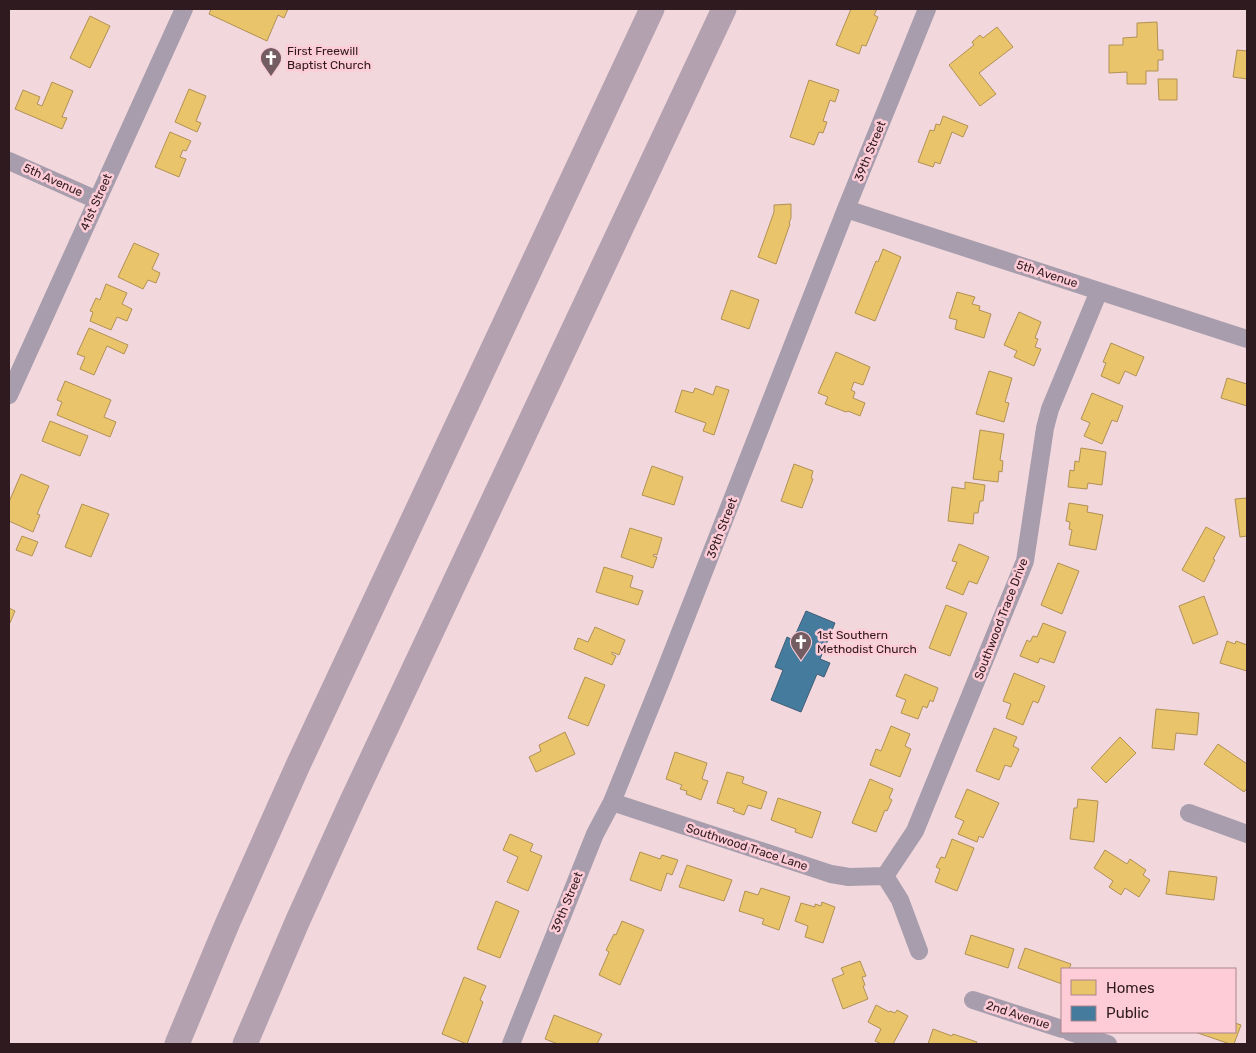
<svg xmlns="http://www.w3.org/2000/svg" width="1256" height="1053" font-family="Rubik,sans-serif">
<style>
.homes{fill:#e9c46a;stroke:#b19154}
.public{fill:#457b9d;stroke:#3e5e77}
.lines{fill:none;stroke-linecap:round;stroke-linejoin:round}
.minor{stroke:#a79dac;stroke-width:18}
.highway{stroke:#b4a1af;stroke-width:25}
.labels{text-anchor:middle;stroke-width:5;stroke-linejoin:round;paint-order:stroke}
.poi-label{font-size:12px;fill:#2f1a1f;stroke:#fdccd7;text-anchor:start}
.street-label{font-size:12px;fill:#2f1a1f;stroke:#fdccd7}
</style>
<rect width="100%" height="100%" fill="#f2d7dd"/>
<path class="homes" d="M211,9H288L284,18L278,15L267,41L209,14Z
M851,9H877L874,15L878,17L866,46L862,45L859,54L836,45Z
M90,16L110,26L90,68L70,58Z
M1157,22L1158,50H1163V60H1158V71H1146V84H1127V72L1109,73V45H1123V38L1137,37V23Z
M997,27L1013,47L979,73L996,94L980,106L949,65L974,45L972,42L980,35L983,38Z
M1237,50L1247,51V79L1233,77Z
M1158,79H1177V100H1159Z
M809,80L839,90L835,102L830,100L823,121L827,122L823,133L819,132L814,145L790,137Z
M52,82L73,91L62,117L67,118L62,129L15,109L23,90L40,97L37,104L42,106Z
M189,89L206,96L196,121L201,123L197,132L175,122Z
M943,116L968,126L963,137L952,132L940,164L935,162L933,167L918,162L930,130L934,131L936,124L940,125Z
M170,132L191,141L186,151L183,150L180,157L186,159L179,177L155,167Z
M791,204V218L789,223L790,224L776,264L758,257L774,212V205Z
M134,243L159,254L152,269L160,273L156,283L148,280L143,289L118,277Z
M883,249L901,257L875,321L855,313L876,261L878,262Z
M106,284L127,293L122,304L132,309L127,321L117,317L111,330L90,321L93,312L90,311L96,298L100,300Z
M731,290L759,300L749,329L721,319Z
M957,292L975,297L972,304L980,306L979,310L991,314L984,338L955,329L957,320L949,318Z
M1019,312L1041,322L1035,338L1038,339L1035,347L1041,349L1034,366L1014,357L1017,351L1004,345Z
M89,328L128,345L124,354L107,346L94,375L80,369L85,357L77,354Z
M1111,343L1144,357L1136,376L1125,371L1119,384L1101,376L1106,363L1103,362Z
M836,352L870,367L863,385L854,382L851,390L855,392L853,398L865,403L860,416L848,411L846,412L825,404L828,397L818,393Z
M989,371L1012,378L1005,402L1009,403L1004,422L976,414Z
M1227,378L1247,384V406L1221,398Z
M65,381L111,400L104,417L116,422L110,437L57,415L62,402L57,400Z
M716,386L729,390L714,435L703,431L706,423L675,412L682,390L693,393L695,388L713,395Z
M1092,393L1123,406L1117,422L1112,420L1102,444L1084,436L1090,423L1081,419Z
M50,421L88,436L80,456L42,441Z
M980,430L1004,434L1000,460L1003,461L1002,472L999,471L998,482L973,479Z
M1081,448L1106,452L1102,485L1088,483L1087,489L1068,487L1070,470L1074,471L1075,461L1079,462Z
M794,464L813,471L811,478L813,479L802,508L781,501Z
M652,466L683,477L674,505L642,495Z
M21,474L49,486L37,514L40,515L33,532L9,521V502Z
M965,482L985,485L983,501H980L978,513H974L973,524L948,521L952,487L965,489Z
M1247,498V536L1240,537L1235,499Z
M1069,503L1088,506L1087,512L1103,515L1096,550L1069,545L1072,530L1069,529L1070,522L1066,521Z
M82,504L109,514L91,557L65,547Z
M1206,527L1225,537L1213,559L1215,560L1204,582L1182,570Z
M630,528L662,538L657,555L654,554L653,556L657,557L653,568L621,557Z
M22,536L38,542L32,556L16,550Z
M959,544L989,557L977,584L969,581L963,595L946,588L957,562L952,561Z
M1058,563L1079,571L1062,614L1041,605Z
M604,567L633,576L630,587L643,591L638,605L596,592Z
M1204,596L1218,634L1193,644L1179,606Z
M946,605L967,613L950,656L929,648Z
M9,608L15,611L10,623L9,622Z
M1043,623L1066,632L1054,663L1040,658L1038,663L1020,656L1027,640L1030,642L1033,636L1037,637Z
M595,627L625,640L619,655L612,652V654L616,656L612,665L574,649L578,638L588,642Z
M1227,641L1235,644L1236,641L1247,645V671L1220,663Z
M1014,673L1045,686L1038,703L1033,701L1023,725L1006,718L1011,704L1003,701Z
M905,674L938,688L933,702L930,700L927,708L923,706L918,719L901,713L906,700L896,696Z
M585,677L605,685L588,726L568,718Z
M1156,709L1199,713L1197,735L1176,733L1174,750L1152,748Z
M891,726L910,734L905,746L911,749L900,777L870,765L876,749L881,751Z
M994,728L1017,737L1013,746L1019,749L1011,767L1005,765L999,780L976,771Z
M565,732L575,754L536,772L529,757L541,751L539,745Z
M1120,737L1136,753L1106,783L1091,768Z
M1218,744L1247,764V788L1244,792L1204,764Z
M675,752L707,763L702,779L708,781L701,800L686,794L687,791L680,789L682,785L666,779Z
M727,772L744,777L742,783L767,792L761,809L748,805L744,815L733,811L735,809L717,803Z
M870,779L893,789L889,798L892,800L887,811L885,810L876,832L852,823Z
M967,789L999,803L983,838L979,836L977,842L958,834L964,821L955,817Z
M778,798L821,812L812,838L795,832L796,829L771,820Z
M1078,799L1098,801L1094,842L1070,839L1074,808H1077Z
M510,834L533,844L530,851L542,856L528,891L507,882L518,857L503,850Z
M952,839L974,848L957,891L935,882L940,869L936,867L941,857L945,858Z
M1105,850L1127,864L1130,859L1146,870L1143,875L1150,880L1139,897L1125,888L1121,895L1109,887L1113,881L1094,868Z
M640,852L660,859L662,855L678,860L672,875L667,873L661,891L630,880Z
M687,865L732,880L724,901L679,887Z
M1169,871L1217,877L1214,900L1166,894Z
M761,888L790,897L779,930L762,924L764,919L739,911L745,891L758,895Z
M496,901L519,911L500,958L477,949Z
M822,902L835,907L823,943L805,937L808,926L795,921L801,903L815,907V904L821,906Z
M622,921L644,930L620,985L599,975L609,952L606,950L614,934L616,935Z
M971,935L1014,949L1008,968L965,954Z
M1025,948L1071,964L1069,969H1062V984L1018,968Z
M860,961L866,976L862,977L865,985L863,986L868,999L843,1009L832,979L844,974L841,968Z
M464,977L486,986L480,1000L483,1002L467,1044L442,1034Z
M876,1005L889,1012L890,1011L895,1013L897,1010L908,1016L893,1044H882L875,1041L881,1029L868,1022Z
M554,1015L602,1034L597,1044H558L545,1039Z
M1235,1023L1241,1025L1234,1044H1230L1195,1032H1235Z
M933,1029L952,1036L953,1034L977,1042L976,1044H928Z"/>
<path class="public" d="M806,611L835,623L820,659L830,663L824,677L817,674L801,712L771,700L783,670L775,667L787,637L793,640Z"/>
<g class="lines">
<path class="minor" d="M9,161L97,200
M846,209L1247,339
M9,395L184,9
M612,802L831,874L849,877L885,876
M1189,813L1247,834
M885,876L915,831L1025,561L1045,428L1050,409L1099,291
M885,876L900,900L919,951
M973,1000L1062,1029
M1070,1032L1108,1044
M511,1044L595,834L612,802L663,676L846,209L927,9"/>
<path class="highway" d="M177,1044L228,922L299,763L652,9
M245,1044L298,920L351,803L724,9"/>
</g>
<defs>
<g id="church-pin" transform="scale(1.125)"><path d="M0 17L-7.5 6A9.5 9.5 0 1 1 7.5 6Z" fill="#735c62" stroke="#fdccd7"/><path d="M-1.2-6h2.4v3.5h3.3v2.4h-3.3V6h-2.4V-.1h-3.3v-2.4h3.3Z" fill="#fff"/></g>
</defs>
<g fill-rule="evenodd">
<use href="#church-pin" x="271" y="58"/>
<use href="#church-pin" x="801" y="642"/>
</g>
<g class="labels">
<g class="poi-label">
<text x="287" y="55">First Freewill<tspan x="287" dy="14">Baptist Church</tspan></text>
<text x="817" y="639">1st Southern<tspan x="817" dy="14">Methodist Church</tspan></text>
</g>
<g class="street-label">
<text transform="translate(870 151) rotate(-68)" y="4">39th Street</text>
<text transform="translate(53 180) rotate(24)" y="4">5th Avenue</text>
<text transform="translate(96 202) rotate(-66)" y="4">41st Street</text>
<text transform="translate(1047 274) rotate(18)" y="4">5th Avenue</text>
<text transform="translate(722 528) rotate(-69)" y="4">39th Street</text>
<text transform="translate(1001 619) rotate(-69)" y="4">Southwood Trace Drive</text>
<text transform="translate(747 847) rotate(18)" y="4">Southwood Trace Lane</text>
<text transform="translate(567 902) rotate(-68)" y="4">39th Street</text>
<text transform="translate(1018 1015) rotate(18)" y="4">2nd Avenue</text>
</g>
</g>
<rect width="1256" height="1053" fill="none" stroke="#2f1a1f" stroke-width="20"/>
<rect x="1061" y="968" width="175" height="65" fill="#fdccd7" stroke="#ab858d"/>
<rect x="1071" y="980" width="25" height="15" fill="#e9c46a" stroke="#ab858d"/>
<text x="1106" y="993" font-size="15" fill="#2f1a1f">Homes</text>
<rect x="1071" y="1006" width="25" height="15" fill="#457b9d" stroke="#ab858d"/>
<text x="1106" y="1018" font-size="15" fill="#2f1a1f">Public</text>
</svg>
